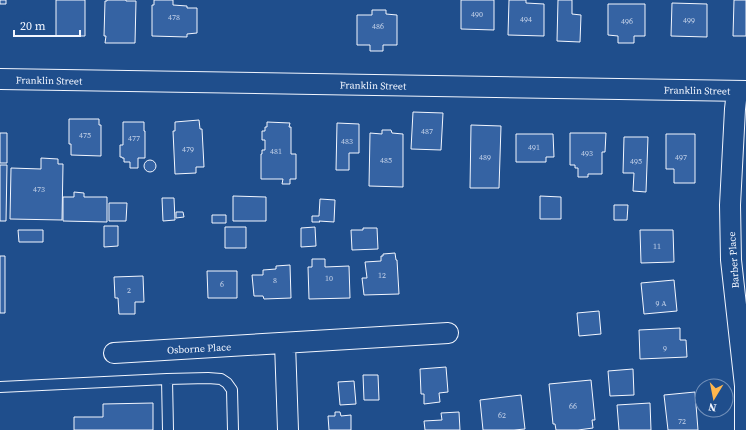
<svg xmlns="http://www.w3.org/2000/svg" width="746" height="430" font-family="'Source Serif 4',serif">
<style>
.building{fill:#3563a3;stroke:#f2f6ff}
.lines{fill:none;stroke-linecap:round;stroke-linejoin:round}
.lane-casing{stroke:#f2f6ff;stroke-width:12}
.street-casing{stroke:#f2f6ff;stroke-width:22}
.lane{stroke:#1f4e8c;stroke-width:10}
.street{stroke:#1f4e8c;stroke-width:20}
.labels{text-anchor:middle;stroke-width:3;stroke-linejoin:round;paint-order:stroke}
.number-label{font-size:8px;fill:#c3d1e8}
.street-label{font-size:10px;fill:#f2f6ff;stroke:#1f4e8c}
</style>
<rect width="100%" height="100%" fill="#1f4e8c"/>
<path class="building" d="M0,0H6V4H0Z
M56,0H85V36H56Z
M107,0H126V1H136L135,43H105L106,36H104L105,1H107Z
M154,0H173V5L187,6V8H197V33L187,34V37L152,36V5H154Z
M461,0H494V30L461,29Z
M509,0H526V3L544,4V36L508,35Z
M558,0H572V14L581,15L580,42L557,41Z
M734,0H746V36H733Z
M672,3L707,4V37L671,36Z
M608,4H645V36H634V43H618V36L608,35Z
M372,10H386V14L397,15V45H383V51H370V45H357V15H372Z
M413,112L443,113L441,150L411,149Z
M69,119H99V125H101V156L71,155V144H69Z
M199,120L200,129H202L204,167H196V173L175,174L173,131H175V122Z
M123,122H144V131H145V158H138V168H130V162H124V158H122V157H120V145H123Z
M267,122L290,123L289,127H291V154H296V179H290V184H282L283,179H261V154H262V150H265V140H262V131H265V127H267Z
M337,123L359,124V153H349V170H336Z
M471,125L501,126L499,188H470Z
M382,130H391L392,133L403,134V187L369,186L370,133L382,134Z
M0,133H7V163H0Z
M570,133H606L605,152H602V174H588V177H578V168H575V165H570Z
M516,134H553L554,157H546V162H516Z
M666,134H695V183H674V169H666Z
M624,137H648L646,192L633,191L634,173H623Z
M41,158L58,159V164H63L62,220L10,219L11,168L41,169Z
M144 166a6 6 0 1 1 12 0a6 6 0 1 1-12 0Z
M0,165H7L6,221H0Z
M74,192L84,193V197H107V222L63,221V197H74Z
M233,196L266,197V221H233Z
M540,196L561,197V219H540Z
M162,198H174L175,220L163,221Z
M320,199L335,200L334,222L319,221L320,222H312V216H319Z
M109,203H127L126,221H109Z
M614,205H628L627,220H614Z
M176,212H183L184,217L176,218Z
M212,215H226V223H212Z
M104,226H118V246L104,247Z
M225,227H246V248H225Z
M315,227L316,246L301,247V228Z
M363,228H377L378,249L352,250L351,230H363Z
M18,230H43V242H19Z
M640,230H673L674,262L641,263Z
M395,253L396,260H397L399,294L364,295L362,278H367L365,262L381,261V256H383V254Z
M0,256H5V313H0Z
M312,259H325V267L349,266L350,298L309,299L308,267H312Z
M290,265L291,298L264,299L263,296H254L252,275H263V270L276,269V266Z
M207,271H237V298H208Z
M143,276L144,302H135V314H119L118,298H115L114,277Z
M674,280L677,311L644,314L641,283Z
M599,311L601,334L579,336L577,313Z
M680,328V340H686L687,357L640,359L639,330Z
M446,367L448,392L439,393L440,402L424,404V394H421L420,369Z
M633,369L634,395L610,396L608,371Z
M363,375H378L379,400H364Z
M591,380L595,420H592L593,428L578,430H556L555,424H553L549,384Z
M354,381L356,404L340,405L338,382Z
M695,392L698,430H668L664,395Z
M521,395L525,429L514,430H483L480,400Z
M153,403V430H74V417H103V404Z
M650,403L651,430H619L617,405Z
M335,412H340L341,416L351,415V430H329L328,416H335Z
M459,412L460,430H425L424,421L442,420L441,413Z"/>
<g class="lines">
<g class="lane-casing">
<path id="lane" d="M0,387L167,379
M168,430L167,379L208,378L221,379L227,383L232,390L233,430"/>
</g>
<g class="street-casing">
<path id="street" d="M0,79L746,91
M737,91L735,109L730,205L731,260L745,386V430
M285,343L288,430
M114,353L448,333"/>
</g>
<use href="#lane" class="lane"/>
<use href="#street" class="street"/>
</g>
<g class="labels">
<g class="number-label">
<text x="477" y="17">490</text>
<text x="174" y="20">478</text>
<text x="526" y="22">494</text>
<text x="689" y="23">499</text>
<text x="627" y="24">496</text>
<text x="378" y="29">486</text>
<text x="427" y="134">487</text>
<text x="85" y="138">475</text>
<text x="134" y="141">477</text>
<text x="347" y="144">483</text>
<text x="534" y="150">491</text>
<text x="188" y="152">479</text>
<text x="276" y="154">481</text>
<text x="587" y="156">493</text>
<text x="485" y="160">489</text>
<text x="681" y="160">497</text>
<text x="386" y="163">485</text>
<text x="636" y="164">495</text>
<text x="39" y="192">473</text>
<text x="657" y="249">11</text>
<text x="382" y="278">12</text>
<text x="329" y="281">10</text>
<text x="275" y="283">8</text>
<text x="222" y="287">6</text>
<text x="129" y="293">2</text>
<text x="661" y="306">9 A</text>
<text x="665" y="351">9</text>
<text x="573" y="409">66</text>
<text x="502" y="418">62</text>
<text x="682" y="424">72</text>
</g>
<g class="street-label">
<text transform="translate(49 80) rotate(1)" y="4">Franklin Street</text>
<text transform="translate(373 85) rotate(1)" y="4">Franklin Street</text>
<text transform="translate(697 90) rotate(1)" y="4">Franklin Street</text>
<text transform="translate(733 260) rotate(-94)" y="4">Barber Place</text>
<text transform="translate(199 348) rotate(-3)" y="4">Osborne Place</text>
</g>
</g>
<g transform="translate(714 398) rotate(190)"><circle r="19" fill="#1f4e8c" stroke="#7391ba"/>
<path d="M0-3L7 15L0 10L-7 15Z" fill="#ffb74d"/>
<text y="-6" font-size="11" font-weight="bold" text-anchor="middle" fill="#f2f6ff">N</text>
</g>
<path d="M14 30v6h66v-6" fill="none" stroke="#f2f6ff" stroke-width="2"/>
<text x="20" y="30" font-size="12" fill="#f2f6ff" stroke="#1f4e8c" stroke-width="3" paint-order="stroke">20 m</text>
</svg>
